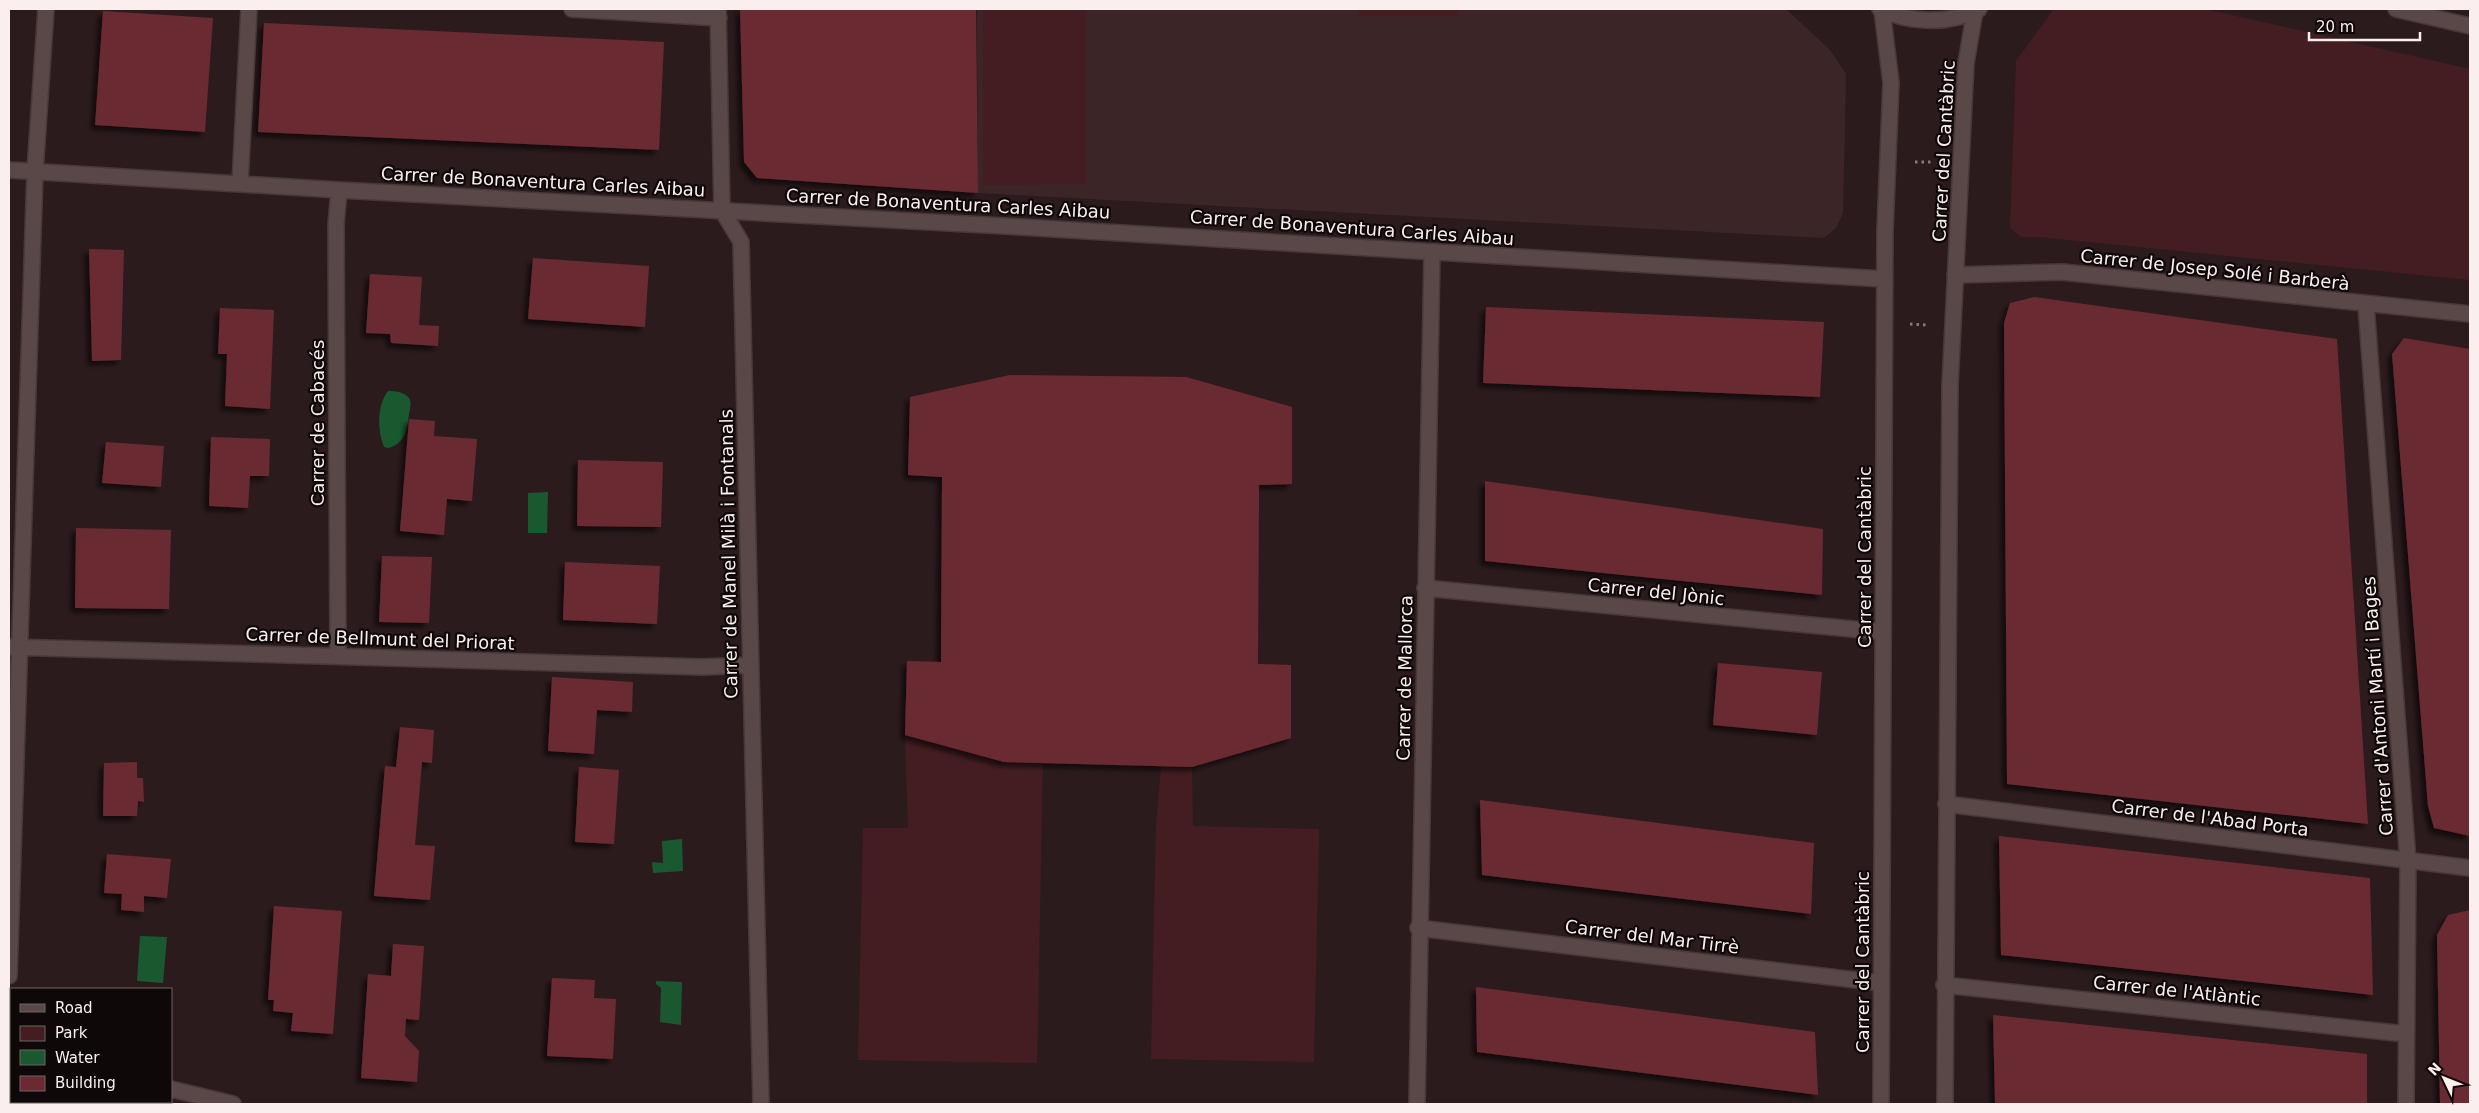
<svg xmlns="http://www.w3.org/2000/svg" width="2479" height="1113" font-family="'DejaVu Sans',sans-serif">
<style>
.built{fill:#3c2527}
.green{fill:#441d22}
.water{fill:#1a592f}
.building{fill:#6b2932;filter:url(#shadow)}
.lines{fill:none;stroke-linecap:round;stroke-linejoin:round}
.minor-casing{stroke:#47393a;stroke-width:18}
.path{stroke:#88797a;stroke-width:3;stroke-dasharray:2.5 4;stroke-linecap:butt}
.minor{stroke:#5a4748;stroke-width:15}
.labels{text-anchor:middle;stroke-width:4.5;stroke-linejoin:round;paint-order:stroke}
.street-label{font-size:18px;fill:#faeeee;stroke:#0f0809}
</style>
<defs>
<filter id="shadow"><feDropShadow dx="-4.5" dy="4.5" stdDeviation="2.5" flood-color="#0009"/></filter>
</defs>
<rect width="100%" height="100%" fill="#2c1b1d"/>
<path class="built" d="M977,9H1786L1830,50L1846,74L1843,213L1836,228L1824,238L978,193Z
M9,1081H11V1102H90L100,1104H9Z"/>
<path class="green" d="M983,9H1086V184L983,185Z
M1358,9H1458V16H1358Z
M2054,9H2205L2470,69V280L2038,237H2021L2010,228L2016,61Z
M1010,375L1186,377L1292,407V484L1259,486L1258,664L1291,665V738L1192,767L1193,826L1319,829L1314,1062L1151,1059L1156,826L1161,766L1043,763L1037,1063L858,1060L863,828H908L905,735L907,661L941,662L942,477L908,475L910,397Z"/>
<path class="water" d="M388,391C395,391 405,392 409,398C412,403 410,409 409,414C407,429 406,442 389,448L384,447C377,430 377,405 388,391Z
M548,492L547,533H528V493Z
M682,839L683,871L653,873L652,862L663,863L662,841Z
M140,936L167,937L163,983L137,981Z
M656,981L682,982L681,1025L660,1022L661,988L656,984Z"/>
<path class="building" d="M740,9H976L978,193L757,178L744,162Z
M103,11L213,18L205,132L95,125Z
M264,23L664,42L659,150L258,132Z
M89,249L124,250L121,360L92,361Z
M533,258L649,266L645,327L528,319Z
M370,274L422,277L419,325L439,326L438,346L391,343L390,334L366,333Z
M2034,297L2337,339L2368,824L2007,784L2004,323L2010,303Z
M1486,307L1824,322L1820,397L1483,383Z
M220,308L274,310L270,409L225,406L227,354H218Z
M2404,338L2470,349V836L2434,828L2428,806L2392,354Z
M1010,375L1186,377L1292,407V484L1259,485L1258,664L1291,665V738L1192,767L1004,762L905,735L907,661L941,662L942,477L908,475L910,397Z
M409,419L435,421L434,436L477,439L472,501L447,499L444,535L400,531Z
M211,437L270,439L269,476H250L248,508L209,506Z
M106,442L164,446L161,487L102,483Z
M578,460L663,462L661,527L577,526Z
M1485,481L1823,529L1822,595L1485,561Z
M76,528L171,530L169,609L75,608Z
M382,556L432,557L429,623L379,622Z
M565,562L660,566L657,624L563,620Z
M1718,663L1822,672L1817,735L1713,725Z
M552,677L633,682L632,712L597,710L594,754L548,751Z
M400,727L434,730L432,763L422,762L415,845L435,846L430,900L374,896L385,766L396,767Z
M137,762V778H143L144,802L138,801L137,816H103L104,763Z
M579,767L619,770L614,844L575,842Z
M1480,800L1814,843L1811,914L1482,875Z
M1999,836L2370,878L2373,995L2001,955Z
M107,854L171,859L167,898L144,896V912L121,910L122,894L104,893Z
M274,906L342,911L333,1034L291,1031L293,1013L273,1011L274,1000H268Z
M2470,910V1104H2440L2437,935L2448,915Z
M393,944L424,946L419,1020L406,1019L405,1036L419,1051L417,1082L361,1078L368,974L391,976Z
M552,978L595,980L594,998L616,999L613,1059L547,1056Z
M1476,987L1815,1032L1818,1095L1477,1052Z
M1993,1015L2367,1054V1104H1995Z"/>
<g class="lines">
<g class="minor-casing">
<path id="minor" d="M572,9L719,18
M718,9L722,210L741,242L761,1104
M1880,9C1910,23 1949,25 1979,9
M2396,9L2470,26
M9,170L339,190L1021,227L1884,279
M240,183L249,9
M1955,275L2062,272L2470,314
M2366,305L2408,862L2406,1104
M1425,588L1883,632
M9,647L703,667L750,665
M338,656L336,225L339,190
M1946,804L2470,868
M1418,928L1881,983
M9,976L35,171L46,9
M1944,985L2406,1034
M9,1048H11
M171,1089L233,1104
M120,1102V1104
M1417,1104L1432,252
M1881,1104L1885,230L1891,83L1882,10
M1945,1104L1950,385L1966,63L1975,11"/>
</g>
<path class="path" d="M1915,162H1934
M1910,324L1926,325"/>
<use href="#minor" class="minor"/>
</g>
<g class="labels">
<g class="street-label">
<text transform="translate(1944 151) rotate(-87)" y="6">Carrer del Cantàbric</text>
<text transform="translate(543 182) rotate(3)" y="6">Carrer de Bonaventura Carles Aibau</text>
<text transform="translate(948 204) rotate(3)" y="6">Carrer de Bonaventura Carles Aibau</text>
<text transform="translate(1352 228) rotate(4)" y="6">Carrer de Bonaventura Carles Aibau</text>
<text transform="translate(2215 270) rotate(6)" y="6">Carrer de Josep Solé i Barberà</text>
<text transform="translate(318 423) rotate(-90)" y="6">Carrer de Cabacés</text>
<text transform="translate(729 554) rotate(-91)" y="6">Carrer de Manel Milà i Fontanals</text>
<text transform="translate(1865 557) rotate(-90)" y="6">Carrer del Cantàbric</text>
<text transform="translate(1656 592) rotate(6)" y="6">Carrer del Jònic</text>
<text transform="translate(380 639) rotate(2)" y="6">Carrer de Bellmunt del Priorat</text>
<text transform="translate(1405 678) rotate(-89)" y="6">Carrer de Mallorca</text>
<text transform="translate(2378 706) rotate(-94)" y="6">Carrer d'Antoni Martí i Bages</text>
<text transform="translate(2210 818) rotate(7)" y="6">Carrer de l'Abad Porta</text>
<text transform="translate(1652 937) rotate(7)" y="6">Carrer del Mar Tirrè</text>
<text transform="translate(1863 962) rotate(-90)" y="6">Carrer del Cantàbric</text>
<text transform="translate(2177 991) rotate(6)" y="6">Carrer de l'Atlàntic</text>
</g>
</g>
<rect width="2479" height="1113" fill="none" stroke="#faeeee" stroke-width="20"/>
<rect x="10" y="988" width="162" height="115" fill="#0f0809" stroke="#6d6465"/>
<rect x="20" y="1004" width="25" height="8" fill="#5a4748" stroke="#6d6465"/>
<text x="55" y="1013" font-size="15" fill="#faeeee">Road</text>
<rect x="20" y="1026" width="25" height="15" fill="#441d22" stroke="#6d6465"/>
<text x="55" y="1038" font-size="15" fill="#faeeee">Park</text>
<rect x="20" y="1050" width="25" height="15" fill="#1a592f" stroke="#6d6465"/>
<text x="55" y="1063" font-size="15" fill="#faeeee">Water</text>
<rect x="20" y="1076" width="25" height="15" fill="#6b2932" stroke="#6d6465"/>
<text x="55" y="1088" font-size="15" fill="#faeeee">Building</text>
<g transform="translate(2444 1078) rotate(313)" stroke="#0f0809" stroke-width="4" paint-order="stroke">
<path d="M0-4L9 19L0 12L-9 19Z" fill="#faeeee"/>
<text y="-8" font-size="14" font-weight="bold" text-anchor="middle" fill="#faeeee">N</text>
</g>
<path d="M2309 32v8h111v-8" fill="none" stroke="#faeeee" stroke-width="2.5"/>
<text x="2316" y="32" font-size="15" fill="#faeeee" stroke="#0f0809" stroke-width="4" paint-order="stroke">20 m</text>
</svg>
